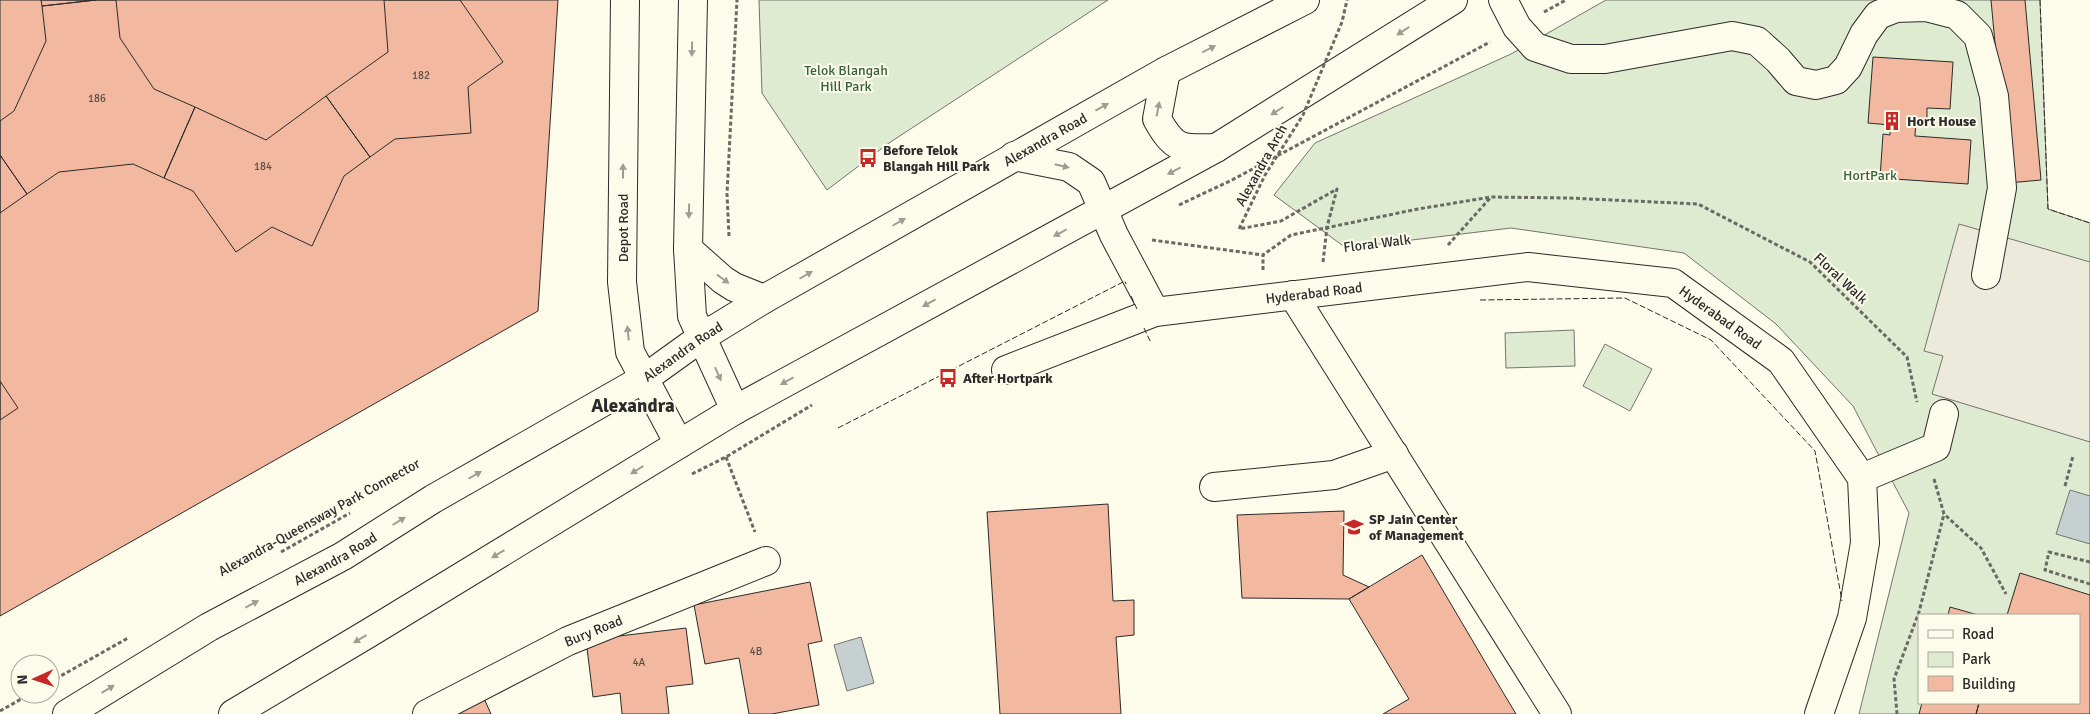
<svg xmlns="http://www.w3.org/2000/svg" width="2090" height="714" font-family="Signika,sans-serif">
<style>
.green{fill:#deebd1;stroke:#74746e;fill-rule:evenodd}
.parking{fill:#eceadb;stroke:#74746e}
.water{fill:#c7d0d0;stroke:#74746e}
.building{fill:#f2b8a0;stroke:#2b2b2b}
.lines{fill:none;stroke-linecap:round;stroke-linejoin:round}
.minor-casing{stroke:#2b2b2b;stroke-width:30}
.major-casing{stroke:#2b2b2b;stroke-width:30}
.path{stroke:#6a6964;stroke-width:3;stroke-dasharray:4 2.5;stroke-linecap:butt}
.minor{stroke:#fdfbea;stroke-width:28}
.major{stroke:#fdfbea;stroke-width:28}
.path-bridge{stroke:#6a6964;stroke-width:3;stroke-dasharray:4 2.5;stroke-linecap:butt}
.fence{stroke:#2b2b2b;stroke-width:1;stroke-dasharray:6 2.5;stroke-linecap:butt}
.oneway{fill:#9e9d94}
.labels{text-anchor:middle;stroke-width:4;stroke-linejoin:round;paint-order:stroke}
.number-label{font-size:11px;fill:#5d4e48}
.park-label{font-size:14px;fill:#34623c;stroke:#fdfbea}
.poi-label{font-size:14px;font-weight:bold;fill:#2b2b2b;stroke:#fdfbea;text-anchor:start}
.street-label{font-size:14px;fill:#2b2b2b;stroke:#fdfbea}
.district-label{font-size:19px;font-weight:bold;fill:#2b2b2b;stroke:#fdfbea}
</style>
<rect width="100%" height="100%" fill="#fdfbea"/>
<path class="green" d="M759,0H1108L889,143L827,190L762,93Z
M1606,0H2040L2048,209L2090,223V714H1859L1909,513L1853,406L1776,324L1684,253L1511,228L1346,248L1274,195L1315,143L1511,54ZM1919,615H2079V703H1919Z
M1574,330L1575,366L1506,368L1505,333Z
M1605,344L1652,369L1630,411L1583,386Z"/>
<path class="parking" d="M1959,224L2090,262V442L1932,394L1943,356L1924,351Z"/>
<path class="water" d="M2070,490L2090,496V544L2056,534Z
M861,637L874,683L847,691L834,645Z"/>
<path class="building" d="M0,0H558L538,311L0,616Z
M41,0H96L42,6Z
M96,0H116L120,38L154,89L195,107L164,178L133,164L59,172L27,194L0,155V121L14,111L46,41L42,6Z
M384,0H460L503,62L468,87L471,133L395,139L370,157L326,96L388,52Z
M1991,0H2025L2041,180L2008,183Z
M1873,57L1953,62L1950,109L1927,108V119L1916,118L1915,136L1971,140L1968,184L1880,178L1883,134L1890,135V125L1868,123Z
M326,96L370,157L344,176L312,246L272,227L236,252L193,191L164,178L195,107L266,140Z
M0,155L27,194L0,213Z
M0,381L18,408L0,420Z
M1108,504L1113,601L1134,600V635L1116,637L1121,714H1000L987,512Z
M1344,511L1343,575L1369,587L1349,599L1242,598L1237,515Z
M1422,555L1501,689L1516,714H1383L1409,699L1349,599Z
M2020,573L2090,595V714H1976L1979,703H2079V615H2007Z
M810,582L822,641L808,644L819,705L772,714H749L739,658L705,664L694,605Z
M1950,607L1978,615H1948Z
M686,628L693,684L666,687L669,714H622L620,693L593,697L586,640Z
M482,694L491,714H443Z
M1922,703H1979L1976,714H1919Z"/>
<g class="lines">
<g class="minor-casing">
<g id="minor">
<path d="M625,0L622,282L630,352L679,444"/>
<path d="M693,0L688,249L692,316L735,410"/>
<path d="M1503,0L1517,27L1535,47L1571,59H1605L1732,36L1757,41L1778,60L1796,81L1816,85L1836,80L1848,67L1864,34L1878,15L1896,8L1926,7L1957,15L1978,36L1994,96L2002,188L1986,275"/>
<path d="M1014,156L1069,167L1091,182L1114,235L1155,312"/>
<path d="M1293,295L1557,714"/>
<path id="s1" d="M1006,370L1155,312L1528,267L1673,283L1781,361L1862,478L1865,543L1852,618L1819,714"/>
<path d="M1862,478L1936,447L1944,414"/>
<path d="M1214,487L1334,475L1394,454"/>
<path id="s2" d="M427,714L568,641L766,561"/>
</g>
</g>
<g class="major-casing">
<g id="major">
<path d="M1166,71L1157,119C1175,151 1182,149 1216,148"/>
<path d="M688,249L723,280L734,287L764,299"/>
<path id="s3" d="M67,714L209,627L343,556L433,499L645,378L702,337L764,299L1166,71L1305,0"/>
<path d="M233,714L369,633L735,410L1216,148L1453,0"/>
</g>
</g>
<path class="path" d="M1544,12L1566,0
M1179,205L1232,180L1490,42
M729,236L727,194L737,0
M1152,240L1263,255
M1448,245L1491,197
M1263,270V255L1291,235L1418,209L1491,197L1568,198L1698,204L1810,262L1907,357L1917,402
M726,457L755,532
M692,474L726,457L812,405
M1934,479L1944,514L1981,548L2006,594
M2065,486L2073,456
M281,552L350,513
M2090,562L2049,552L2045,570L2090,584
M50,682L128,638
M0,711L30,694
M1897,714L1894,679L1919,612L1944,514"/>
<use href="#minor" class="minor"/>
<use href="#major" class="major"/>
<path class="path-bridge" d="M1323,262L1327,227L1337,189L1281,221L1239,229L1265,175L1303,115L1342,22L1347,0"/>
<path class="fence" d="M2040,0L2048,209L2090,223
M1131,296L1137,309
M1480,300L1625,298L1711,340L1815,451L1842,601
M1144,328L1151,343
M838,428L1125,281L1126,284"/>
</g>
<defs><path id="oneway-solid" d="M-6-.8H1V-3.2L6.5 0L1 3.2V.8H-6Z" transform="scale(1.25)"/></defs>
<g class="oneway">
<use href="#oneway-solid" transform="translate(1403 31) rotate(147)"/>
<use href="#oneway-solid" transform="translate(692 49) rotate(91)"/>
<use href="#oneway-solid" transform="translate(1209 49) rotate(-27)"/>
<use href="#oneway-solid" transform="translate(1102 107) rotate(-29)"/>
<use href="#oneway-solid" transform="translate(1158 109) rotate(-79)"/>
<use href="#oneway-solid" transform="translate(1277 111) rotate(148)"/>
<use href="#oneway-solid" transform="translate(1062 166) rotate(13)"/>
<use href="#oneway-solid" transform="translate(623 171) rotate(-90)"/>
<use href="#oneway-solid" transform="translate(1174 171) rotate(152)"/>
<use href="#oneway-solid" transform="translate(689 211) rotate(91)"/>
<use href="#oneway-solid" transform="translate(899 222) rotate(-30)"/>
<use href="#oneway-solid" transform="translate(1060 233) rotate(152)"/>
<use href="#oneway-solid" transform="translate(806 275) rotate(-30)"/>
<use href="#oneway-solid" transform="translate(723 279) rotate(36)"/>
<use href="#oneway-solid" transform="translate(929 303) rotate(151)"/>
<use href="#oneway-solid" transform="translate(628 333) rotate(-96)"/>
<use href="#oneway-solid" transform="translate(718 374) rotate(66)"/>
<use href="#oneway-solid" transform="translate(787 381) rotate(151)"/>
<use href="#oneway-solid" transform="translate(637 470) rotate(148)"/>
<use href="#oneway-solid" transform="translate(475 475) rotate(-30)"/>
<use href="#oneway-solid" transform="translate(399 521) rotate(-32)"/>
<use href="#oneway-solid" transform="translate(498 554) rotate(149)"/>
<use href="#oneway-solid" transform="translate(252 604) rotate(-28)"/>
<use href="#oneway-solid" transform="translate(360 639) rotate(149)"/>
<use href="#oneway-solid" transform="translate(108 689) rotate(-31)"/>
</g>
<defs>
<g id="building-bare" transform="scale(1.5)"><path d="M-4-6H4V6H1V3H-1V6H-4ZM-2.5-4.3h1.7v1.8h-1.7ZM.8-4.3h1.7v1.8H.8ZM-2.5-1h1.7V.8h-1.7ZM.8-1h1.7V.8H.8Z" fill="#c62828" stroke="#fdfbea" stroke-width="2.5" paint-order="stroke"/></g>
<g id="bus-bare" transform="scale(1.5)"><path d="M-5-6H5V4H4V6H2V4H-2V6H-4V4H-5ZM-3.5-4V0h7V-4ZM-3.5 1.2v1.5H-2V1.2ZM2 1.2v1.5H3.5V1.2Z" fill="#c62828" stroke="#fdfbea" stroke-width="2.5" paint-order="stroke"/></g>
<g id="school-bare" transform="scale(1.5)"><path d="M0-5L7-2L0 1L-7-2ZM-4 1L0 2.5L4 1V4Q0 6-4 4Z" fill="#c62828" stroke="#fdfbea" stroke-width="2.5" paint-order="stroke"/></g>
</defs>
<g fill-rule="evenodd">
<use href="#building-bare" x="1892" y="121"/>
<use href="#bus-bare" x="868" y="158"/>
<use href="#bus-bare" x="948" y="378"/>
<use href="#school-bare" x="1354" y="527"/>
</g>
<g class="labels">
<g class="number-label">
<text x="421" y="79">182</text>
<text x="97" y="102">186</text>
<text x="263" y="170">184</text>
<text x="756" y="655">4B</text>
<text x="639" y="666">4A</text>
</g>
<g class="park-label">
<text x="846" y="75">Telok Blangah<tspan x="846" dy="16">Hill Park</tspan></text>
<text x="1870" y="180">HortPark</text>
</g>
<g class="poi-label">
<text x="1907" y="126">Hort House</text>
<text x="883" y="155">Before Telok<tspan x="883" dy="16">Blangah Hill Park</tspan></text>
<text x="963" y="383">After Hortpark</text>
<text x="1369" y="524">SP Jain Center<tspan x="1369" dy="16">of Management</tspan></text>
</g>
<g class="street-label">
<text dy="5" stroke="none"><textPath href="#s3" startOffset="1135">Alexandra Road</textPath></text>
<text transform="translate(1261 165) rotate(-61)" y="5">Alexandra Arch</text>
<text transform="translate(623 228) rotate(-90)" y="5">Depot Road</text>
<text transform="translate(1377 243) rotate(-7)" y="5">Floral Walk</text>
<text transform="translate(1841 278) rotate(43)" y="5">Floral Walk</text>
<text dy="5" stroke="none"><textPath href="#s1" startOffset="320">Hyderabad Road</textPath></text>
<text dy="5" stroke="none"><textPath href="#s1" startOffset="740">Hyderabad Road</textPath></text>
<text dy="5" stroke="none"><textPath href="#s3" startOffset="715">Alexandra Road</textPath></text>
<text transform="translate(319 517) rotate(-29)" y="5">Alexandra-Queensway Park Connector</text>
<text dy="5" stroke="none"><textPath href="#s3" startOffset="310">Alexandra Road</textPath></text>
<text dy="5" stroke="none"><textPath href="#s2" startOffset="186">Bury Road</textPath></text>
</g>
<g class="district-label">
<text x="633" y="412">Alexandra</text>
</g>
</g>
<rect x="1918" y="614" width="162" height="90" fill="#fdfbea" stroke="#a9a89e"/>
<rect x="1928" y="630" width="25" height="8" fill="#fdfbea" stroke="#a9a89e"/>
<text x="1962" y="639" font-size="15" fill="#2b2b2b">Road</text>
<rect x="1928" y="652" width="25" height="15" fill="#deebd1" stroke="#a9a89e"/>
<text x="1962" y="664" font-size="15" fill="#2b2b2b">Park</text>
<rect x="1928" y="676" width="25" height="15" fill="#f2b8a0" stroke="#a9a89e"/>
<text x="1962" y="689" font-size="15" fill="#2b2b2b">Building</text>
<g transform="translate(35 679) rotate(267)"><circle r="24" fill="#fdfbea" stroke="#a9a89e"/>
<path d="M0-4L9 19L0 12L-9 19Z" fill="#c62828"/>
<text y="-8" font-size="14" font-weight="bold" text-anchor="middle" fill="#2b2b2b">N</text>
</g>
</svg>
